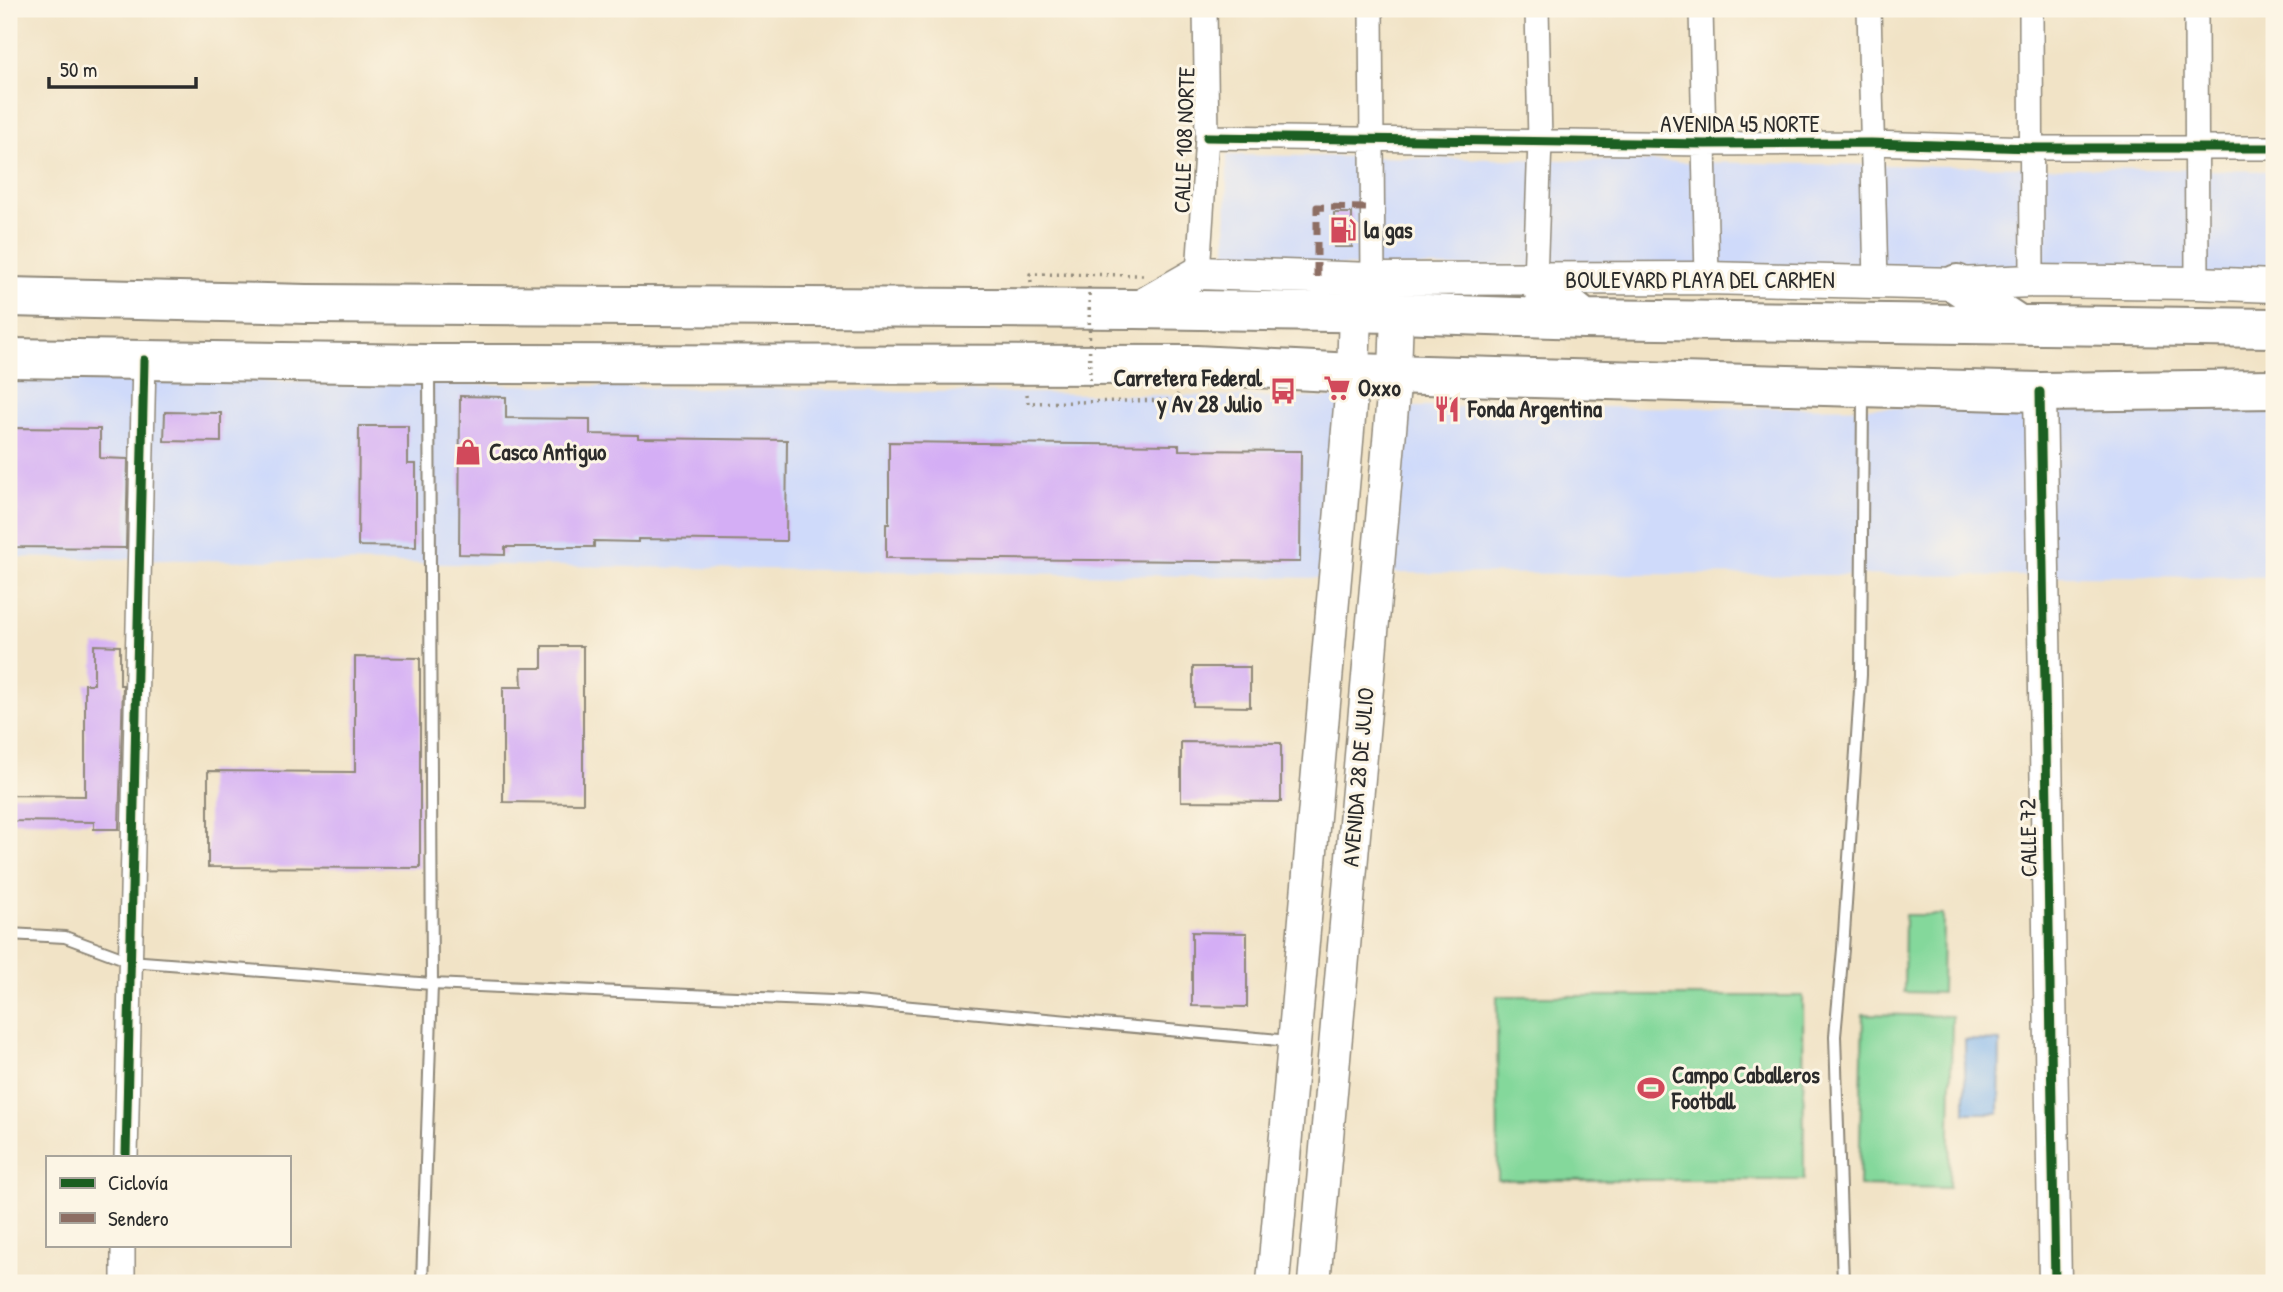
<svg xmlns="http://www.w3.org/2000/svg" width="2283" height="1292" font-family="'Patrick Hand',sans-serif">
<style>
.built{fill:#cfdafa}
.green{fill:#84d89b;stroke:#588263;stroke-width:2}
.water{fill:#80b5ee;stroke:#56708c;stroke-width:2}
.building{fill:#d4aef5}
.lines{fill:none;stroke-linecap:round;stroke-linejoin:round}
.lane-casing{stroke:#8e8778;stroke-width:14}
.street-casing{stroke:#8e8778;stroke-width:26}
.secondary-casing{stroke:#8e8778;stroke-width:35}
.highway-casing{stroke:#8e8778;stroke-width:42}
.path{stroke:#8e8778;stroke-width:3.5;stroke-dasharray:2 5;stroke-linecap:butt}
.lane{stroke:#fff;stroke-width:10}
.street{stroke:#fff;stroke-width:23}
.secondary{stroke:#fff;stroke-width:32}
.highway{stroke:#fff;stroke-width:38}
.path-bridge{stroke:#8e8778;stroke-width:3.5;stroke-dasharray:2 5;stroke-linecap:butt}
.quiet{stroke:#8d6e63;stroke-width:7;stroke-dasharray:14 7;stroke-linecap:butt}
.cycleway-casing{stroke:#fcf5e5;stroke-width:13}
.cycleway{stroke:#1b5e20;stroke-width:9}
.labels{text-anchor:middle;stroke-width:6;stroke-linejoin:round;paint-order:stroke}
.street-label{font-size:23px;fill:#2b2b2b;stroke:#fcf5e5}
.poi-label{font-size:23px;font-weight:bold;fill:#2b2b2b;stroke:#fcf5e5;text-anchor:start}
</style>
<rect width="100%" height="100%" fill="#fcf5e5"/>
<filter id="ink" filterUnits="userSpaceOnUse"><feTurbulence type="fractalNoise" baseFrequency=".0143" numOctaves="2"/><feDisplacementMap in="SourceGraphic" scale="14" xChannelSelector="R" yChannelSelector="G"/><feConvolveMatrix kernelMatrix="1 2 1 2 8 2 1 2 1" color-interpolation-filters="sRGB"/></filter>
<filter id="wash" filterUnits="userSpaceOnUse"><feTurbulence type="fractalNoise" baseFrequency=".00686" numOctaves="4" result="noise"/><feDisplacementMap in="SourceGraphic" scale="28" xChannelSelector="R" yChannelSelector="G"/><feGaussianBlur stdDeviation="1.57" result="paint"/><feColorMatrix in="noise" values="0 0 0 0 0 0 0 0 0 0 0 0 0 0 0 0 0 1.4 0 .05"/><feComposite in="paint" operator="in"/></filter>
<g filter="url(#wash)">
<rect width="100%" height="100%" fill="#f1e3c6"/>
<path class="built" d="M1227,155L2274,171V279L1226,264Z
M9,377L1343,398L1319,578L9,557Z
M1408,407L2274,408V577L1393,573Z"/>
<path class="green" d="M1905,915H1943L1942,993L1904,992Z
M1497,996H1803L1804,1180H1498Z
M1863,1014L1952,1016L1949,1188L1859,1186Z"/>
<path class="water" d="M1965,1040L2000,1041L1999,1113H1965Z"/>
<g id="blocks">
<path class="building" d="M1334,213H1352V247H1334Z
M460,396L506,397V418L590,419V434L638,435V438L787,440L786,541L638,539V542L594,541V547H505V555L459,554Z
M165,412L221,413V442L164,441Z
M359,426H408V464H416V547L358,546Z
M12,428L100,429V458L128,459L126,548L11,547Z
M889,442L1179,445V450L1301,451L1300,562L886,558V524H889Z
M94,645L120,646V685H123L119,829H94V822L9,821V795L85,796V684H94Z
M542,646H583V803L503,802V687H522L521,668H542Z
M355,657L420,658V868L208,867V771L355,772Z
M1193,667H1250V707L1193,706Z
M1181,742L1281,743V802L1181,801Z
M1192,932L1247,933V1007L1192,1006Z"/>
</g>
</g>
<g filter="url(#ink)">
<use href="#blocks" fill-opacity="0" stroke="#8e8778" stroke-width="2"/>
<g class="lines">
<g class="lane-casing">
<path id="lane" d="M9,934L65,937L130,961L432,984L857,1002L1290,1041
M422,1283L432,984L429,370
M1843,1283L1835,1036L1843,949L1861,675L1863,395"/>
</g>
<g class="street-casing">
<path id="street" d="M1701,9L1707,278
M1869,9L1876,281
M2031,9L2032,281
M2196,9L2197,283
M1207,137L1705,144L1871,143L2032,148H2274
M1198,273L1207,137L1205,9
M1535,280L1540,141L1537,9
M1367,291L1373,279L1371,9
M126,1157L144,360
M123,1283V1245"/>
</g>
<g class="secondary-casing">
<path id="secondary" d="M1135,309L1198,273L1373,279L1707,278L1957,284L2032,281L2197,283L2274,286
M2040,392L2055,1283
M1273,1283L1353,373L1355,313
M1314,1283L1395,374L1397,313"/>
</g>
<g class="highway-casing">
<path id="highway" d="M1535,280L1584,319
M1957,284L2016,323
M9,297L307,304L1135,309L1397,313L1584,319L2274,328
M9,358L429,364L1196,365L1353,373L2040,392L2274,389"/>
</g>
<path class="path" d="M1031,282L1030,274L1144,275
M1027,394L1028,403L1174,400L1178,394"/>
<use href="#lane" class="lane"/>
<use href="#street" class="street"/>
<use href="#secondary" class="secondary"/>
<use href="#highway" class="highway"/>
<path class="path-bridge" d="M1089,287L1090,390"/>
<path class="quiet" d="M1317,277V207L1371,208"/>
<g class="cycleway-casing">
<path id="cycleway" d="M1207,137L1705,144L1871,143L2032,148H2274
M2040,392L2055,1283
M126,1157L144,360"/>
</g>
<use href="#cycleway" class="cycleway"/>
</g>
</g>
<defs>
<g id="fuel-bare" transform="scale(2.1)"><path d="M-5.5-6h7V0h2V4h1.3V-2.5L3-4.5l.8-.8L6-3V5H2.5V1h-1V6h-7ZM-4.2-4.7v3.2H.2V-4.7Z" fill="#d1495b" stroke="#fcf5e5" stroke-width="2.5" paint-order="stroke"/></g>
<g id="supermarket-bare" transform="scale(2.1)"><path d="M-6-5.5h2.5l.6 2H6L4.5 2H-2.5L-4.4-4H-6ZM-1.5 3.2a1.3 1.3 0 1 0 .1 0ZM3 3.2a1.3 1.3 0 1 0 .1 0Z" fill="#d1495b" stroke="#fcf5e5" stroke-width="2.5" paint-order="stroke"/></g>
<g id="bus-bare" transform="scale(2.1)"><path d="M-5-6H5V4H4V6H2V4H-2V6H-4V4H-5ZM-3.5-4V0h7V-4ZM-3.5 1.2v1.5H-2V1.2ZM2 1.2v1.5H3.5V1.2Z" fill="#d1495b" stroke="#fcf5e5" stroke-width="2.5" paint-order="stroke"/></g>
<g id="restaurant-bare" transform="scale(2.1)"><path d="M-5-6h1v4h1v-4h1v4h1v-4h1v5L-1.5 .5V6h-2V.5L-5-1ZM5-6V6H3V1.5H1.5Q1.5-4 5-6Z" fill="#d1495b" stroke="#fcf5e5" stroke-width="2.5" paint-order="stroke"/></g>
<g id="shop-bare" transform="scale(2.1)"><path d="M-5-2.5h2.3a2.7 3.5 0 0 1 5.4 0H5L5.5 6h-11ZM-1.5-2.5h3a1.5 2.3 0 0 0-3 0Z" fill="#d1495b" stroke="#fcf5e5" stroke-width="2.5" paint-order="stroke"/></g>
<g id="stadium-bare" transform="scale(2.1)"><path d="M0-5a6.5 5 0 1 0 0 10a6.5 5 0 1 0 0-10ZM-3.5-1.8h7v3.6h-7Z" fill="#d1495b" stroke="#fcf5e5" stroke-width="2.5" paint-order="stroke"/></g>
</defs>
<g fill-rule="evenodd">
<use href="#fuel-bare" x="1343" y="230"/>
<use href="#supermarket-bare" x="1337" y="388"/>
<use href="#bus-bare" x="1283" y="391"/>
<use href="#restaurant-bare" x="1447" y="409"/>
<use href="#shop-bare" x="468" y="452"/>
<use href="#stadium-bare" x="1651" y="1088"/>
</g>
<g class="labels">
<g class="street-label">
<text x="1740" y="132">AVENIDA 45 NORTE</text>
<text transform="translate(1184 140) rotate(-88)" y="8">CALLE 108 NORTE</text>
<text x="1700" y="288">BOULEVARD PLAYA DEL CARMEN</text>
<text transform="translate(1358 777) rotate(-85)" y="8">AVENIDA 28 DE JULIO</text>
<text transform="translate(2028 838) rotate(-91)" y="8">CALLE 72</text>
</g>
<g class="poi-label">
<text x="1364" y="238">la gas</text>
<text x="1262" y="386" text-anchor="end">Carretera Federal<tspan x="1262" dy="26">y Av 28 Julio</tspan></text>
<text x="1358" y="396">Oxxo</text>
<text x="1468" y="417">Fonda Argentina</text>
<text x="489" y="460">Casco Antiguo</text>
<text x="1672" y="1083">Campo Caballeros<tspan x="1672" dy="26">Football</tspan></text>
</g>
</g>
<rect width="2283" height="1292" fill="none" stroke="#fcf5e5" stroke-width="35"/>
<rect x="46" y="1156" width="245" height="91" fill="#fcf5e5" stroke="#a8a49b" stroke-width="2"/>
<rect x="60" y="1178" width="35" height="10" fill="#1b5e20" stroke="#a8a49b" stroke-width="2"/>
<text x="108" y="1190" font-size="21" fill="#2b2b2b">Ciclovía</text>
<rect x="60" y="1213" width="35" height="10" fill="#8d6e63" stroke="#a8a49b" stroke-width="2"/>
<text x="108" y="1226" font-size="21" fill="#2b2b2b">Sendero</text>
<path d="M49 77v10h147v-10" fill="none" stroke="#2b2b2b" stroke-width="3.5"/>
<text x="60" y="77" font-size="21" fill="#2b2b2b" stroke="#fcf5e5" stroke-width="5" paint-order="stroke">50 m</text>
</svg>
